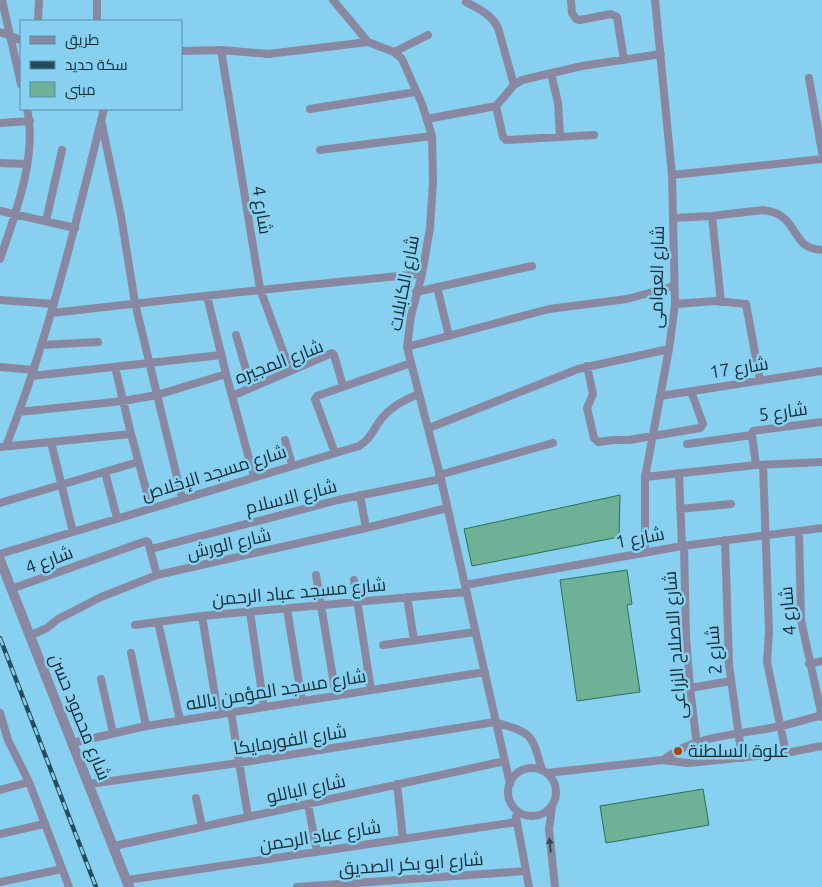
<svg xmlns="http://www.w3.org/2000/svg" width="822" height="887" font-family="Ubuntu,Cairo,sans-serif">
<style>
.building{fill:#6db297;stroke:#257259}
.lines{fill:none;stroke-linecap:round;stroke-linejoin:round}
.minor{stroke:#8988a2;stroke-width:8}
.tertiary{stroke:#8988a2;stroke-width:10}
.rail-casing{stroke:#254c5c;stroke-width:4.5}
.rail{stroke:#87d0f0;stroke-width:2.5;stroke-dasharray:8;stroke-linecap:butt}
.oneway{fill:#324858}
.poi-dot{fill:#a84800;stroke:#87d0f0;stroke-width:2}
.labels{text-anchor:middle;stroke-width:5;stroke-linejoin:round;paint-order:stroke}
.street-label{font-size:18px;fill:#0d2c38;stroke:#87d0f0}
.poi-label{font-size:18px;fill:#0d2c38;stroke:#87d0f0;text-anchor:start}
</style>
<rect width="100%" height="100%" fill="#87d0f0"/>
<path class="building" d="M620,495L619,537L472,566L464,529Z
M627,570L632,604L627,605L640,692L577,701L560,580Z
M703,789L709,825L606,843L600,806Z"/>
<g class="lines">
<path class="minor" d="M2,0L21,84
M333,0L368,42L394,52L402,59L422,104L432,136L433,182L430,228L422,274L411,316L407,347L441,479L510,784
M571,0L572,13L576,19L580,20L611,14L617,17L624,60
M466,2C479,9 491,14 498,28L514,85
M38,21L39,0
M97,21V0
M0,32L21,40
M221,50L260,289L290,370
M181,51L221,50L268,54L368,42
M394,52L428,35
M551,73L558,103L560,137
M809,78L822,152
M496,106L503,137L506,140L594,135
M310,109L416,92
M427,119L496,106L514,85L522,80L582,66L661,54
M101,120L121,216L135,303L182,498
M0,123L30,121
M320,150L432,136
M0,163L27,164
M672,175L822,159
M0,211L75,228
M712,216L721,302
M673,218L712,216L763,210C771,211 779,213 785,219C799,233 798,249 822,250
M46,221L62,150
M0,259C15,215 38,155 27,109
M437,287L449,336
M416,292L532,266
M207,296L226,374L254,477
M0,300L54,304
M675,304L716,301L746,304L760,380
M52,313C175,299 299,285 422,274
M236,335L251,387
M41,345L98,342
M407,347L549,309L627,299L674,286
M587,366L593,394L587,408L594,438L598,442L613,440H629L700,428L703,424L691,391
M0,367L34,370
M115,367L131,434L151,508
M32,376L221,355
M232,396L332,353L334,355L343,386
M660,396L822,371
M19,412L123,401L157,395L226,374
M429,428L578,369L669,349
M285,440L292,465
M51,442L73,532
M687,444L752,435
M6,446C49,337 76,223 104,109
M0,447L131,434
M335,453L315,399L317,396L411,363
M756,465L752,435L753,431L822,422
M763,465L769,631L767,662L786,753
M105,472L117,518
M679,474L682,546
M439,475L553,443
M645,477L756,465L822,462
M360,495L366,528
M0,503L138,462
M680,509L731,504
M799,531L801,620L822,717
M725,540L729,665L742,758
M684,545L686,637L690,688L699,762
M151,549L338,500L441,479
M645,553V477L669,349L675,304L672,175L655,0
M0,554L359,446C371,439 373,429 382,418C392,406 405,399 419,394
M316,575L336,696
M354,580L371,690
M465,585L682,546L822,528
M11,589L146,541L148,542L157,575
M407,597L414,640
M287,609L302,701
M250,612L264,707
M202,616L218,714
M158,622L180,720
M135,625L202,616L466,592
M29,636L47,628L58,619L101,597L157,575L366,528L447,508
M383,645L475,632
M131,653L146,726
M809,664L822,661
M101,679L113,733
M690,688L731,681
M231,712L248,817
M0,713L8,740L29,782L69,887
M72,743L146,726L485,672
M663,760C696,734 741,735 781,726C795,723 808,719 822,715
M508 792a24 24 0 1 1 48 0a24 24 0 1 1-48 0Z
M547,773L663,760L687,763L699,762L786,753L822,746
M89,784L238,763L495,722C533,734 531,732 542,770
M397,784L403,839
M0,790L29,782
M196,798L202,826
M308,804L317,852
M552,807L549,829L555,887
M516,817L529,887
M0,834L44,824
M114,846L505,761
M127,880L517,822
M0,882L62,869
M297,887L526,871"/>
<path class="tertiary" d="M0,560L129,887"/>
<g class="rail-casing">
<path id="rail" d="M0,638L96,887"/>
</g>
<use href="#rail" class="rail"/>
</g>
<defs><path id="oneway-solid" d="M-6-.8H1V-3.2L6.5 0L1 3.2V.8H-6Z" transform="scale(1.25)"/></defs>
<use class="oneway" href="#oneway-solid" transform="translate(550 845) rotate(-96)"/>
<circle class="poi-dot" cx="678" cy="751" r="5"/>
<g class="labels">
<g class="street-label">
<text transform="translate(262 210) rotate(81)" y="6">شارع 4</text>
<text transform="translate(657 277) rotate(-89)" y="6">شارع العوامى</text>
<text transform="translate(404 283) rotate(-79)" y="6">شارع الكابلات</text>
<text transform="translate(279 362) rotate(-21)" y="6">شارع المجيره</text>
<text transform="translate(739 368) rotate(-9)" y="6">شارع 17</text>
<text transform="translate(783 412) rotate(-8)" y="6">شارع 5</text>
<text transform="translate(214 473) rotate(-17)" y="6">شارع مسجد الإخلاص</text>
<text transform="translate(291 497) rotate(-14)" y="6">شارع الاسلام</text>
<text transform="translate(640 538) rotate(-11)" y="6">شارع 1</text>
<text transform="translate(229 544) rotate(-13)" y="6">شارع الورش</text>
<text transform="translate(49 560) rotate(-20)" y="6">شارع 4</text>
<text transform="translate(299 592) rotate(-5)" y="6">شارع مسجد عباد الرحمن</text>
<text transform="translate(788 611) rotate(-95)" y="6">شارع 4</text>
<text transform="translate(675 645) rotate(-94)" y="6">شارع الاصلاح الزراعى</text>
<text transform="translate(714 650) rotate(-94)" y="6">شارع 2</text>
<text transform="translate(276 690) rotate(-9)" y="6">شارع مسجد المؤمن بالله</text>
<text transform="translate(80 717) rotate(68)" y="6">شارع محمود حسن</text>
<text transform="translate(290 740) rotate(-9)" y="6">شارع الفورمايكا</text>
<text transform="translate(306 789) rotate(-12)" y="6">شارع الباللو</text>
<text transform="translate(320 836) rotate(-9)" y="6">شارع عباد الرحمن</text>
<text transform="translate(411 864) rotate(-4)" y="6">شارع ابو بكر الصديق</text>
</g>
<g class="poi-label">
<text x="688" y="757">علوة السلطنة</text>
</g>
</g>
<rect x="20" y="20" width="162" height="90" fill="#87d0f0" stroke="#568ea6"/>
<rect x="30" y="36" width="25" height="8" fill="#8988a2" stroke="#568ea6"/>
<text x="65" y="45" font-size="15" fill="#0d2c38">طريق</text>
<rect x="30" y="61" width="25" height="8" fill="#254c5c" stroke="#568ea6"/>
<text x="65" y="70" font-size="15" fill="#0d2c38">سكة حديد</text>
<rect x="30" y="82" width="25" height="15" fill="#6db297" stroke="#568ea6"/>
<text x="65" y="95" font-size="15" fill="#0d2c38">مبنى</text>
</svg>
